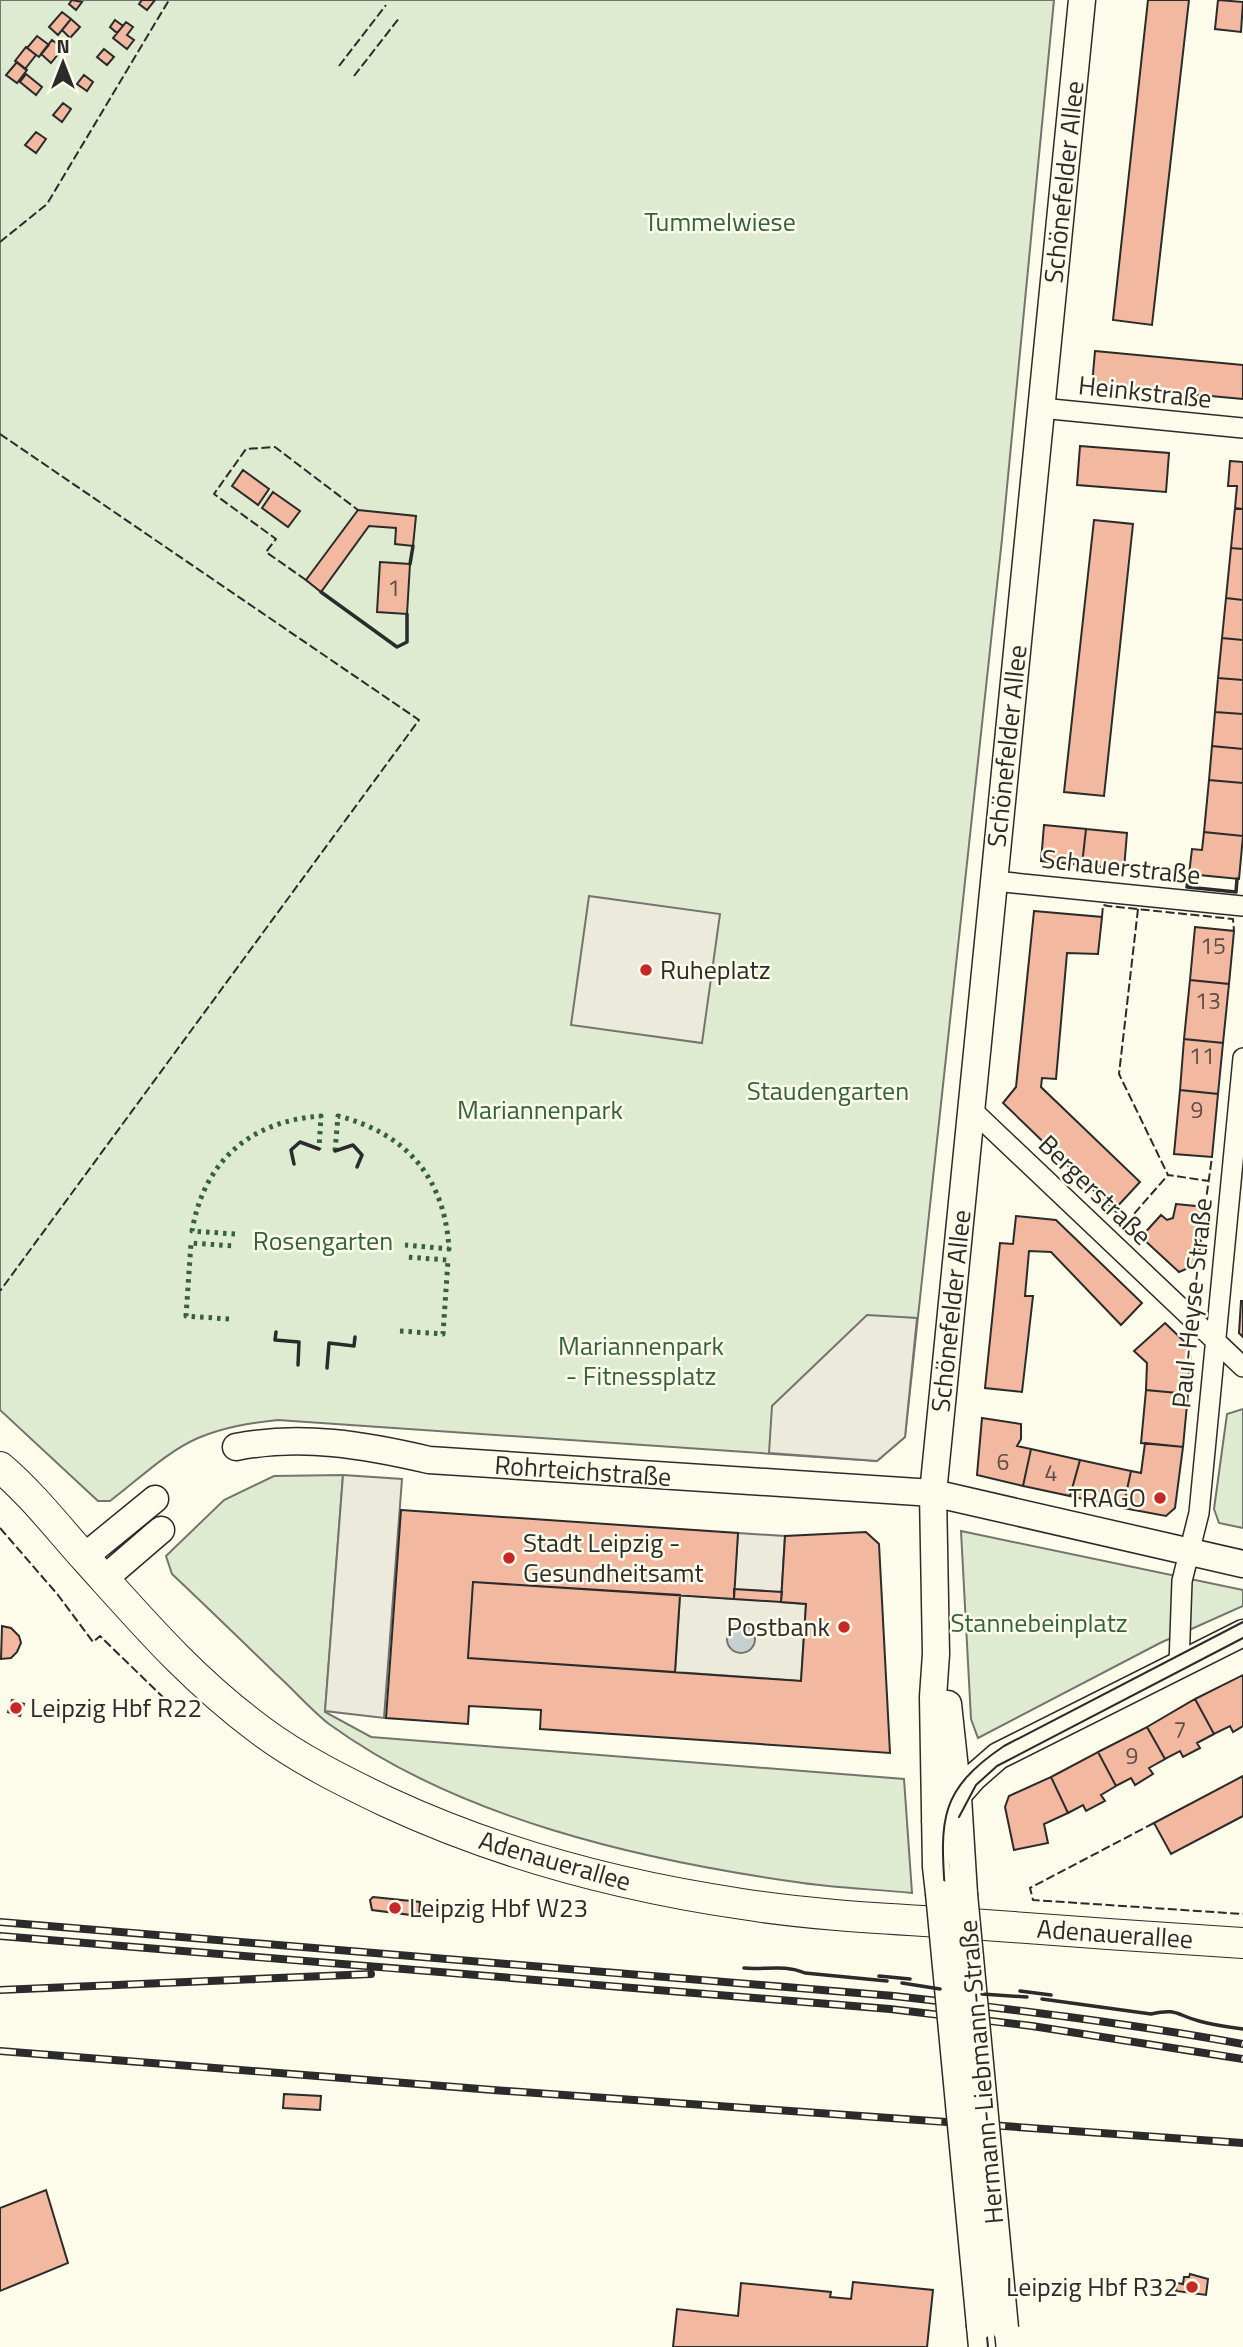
<svg xmlns="http://www.w3.org/2000/svg" width="1243" height="2347" font-family="'Titillium Web',sans-serif">
<style>
.green{fill:#deebd1;stroke:#74746e;stroke-width:2}
.parking{fill:#eceadb;stroke:#74746e;stroke-width:2}
.water{fill:#c7d0d0;stroke:#74746e;stroke-width:2}
.building{fill:#f2b8a0;stroke:#2b2b2b;stroke-width:2}
.lines{fill:none;stroke-linecap:round;stroke-linejoin:round}
.street-casing{stroke:#2b2b2b;stroke-width:22}
.secondary-casing{stroke:#2b2b2b;stroke-width:29}
.primary-casing{stroke:#2b2b2b;stroke-width:32}
.street{stroke:#fdfbea;stroke-width:19}
.secondary{stroke:#fdfbea;stroke-width:26}
.primary{stroke:#fdfbea;stroke-width:30}
.tram{stroke:#2b2b2b;stroke-width:2}
.rail-casing{stroke:#2b2b2b;stroke-width:8}
.rail{stroke:#fdfbea;stroke-width:5;stroke-dasharray:16;stroke-linecap:butt}
.secondary-bridge-casing{stroke:#2b2b2b;stroke-width:29;stroke-linecap:butt}
.secondary-bridge{stroke:#fdfbea;stroke-width:26}
.hedge{stroke:#34623c;stroke-width:5;stroke-dasharray:3.5 5;stroke-linecap:butt}
.fence{stroke:#2b2b2b;stroke-width:2;stroke-dasharray:9 3.5;stroke-linecap:butt}
.wall{stroke:#2b2b2b;stroke-width:3.5}
.poi-dot{fill:#c62828;stroke:#fdfbea;stroke-width:2.5}
.labels{text-anchor:middle;stroke-width:5;stroke-linejoin:round;paint-order:stroke}
.number-label{font-size:23px;fill:#5d4e48}
.street-label{font-size:26px;fill:#2b2b2b;stroke:#fdfbea}
.park-label{font-size:26px;fill:#34623c;stroke:#fdfbea}
.poi-label{font-size:26px;fill:#2b2b2b;stroke:#fdfbea;text-anchor:start}
</style>
<rect width="100%" height="100%" fill="#fdfbea"/>
<path class="green" d="M0,0H1054L1002,539L905,1437L877,1461L278,1420C250,1423 224,1427 198,1438C166,1452 138,1480 110,1501H98L0,1410Z
M1243,1409V1528L1219,1523L1214,1509L1227,1414Z
M343,1475L325,1712L371,1737L904,1779L912,1893C873,1889 834,1888 796,1882C640,1860 458,1818 329,1724C310,1709 293,1689 275,1673C241,1640 207,1607 172,1574L166,1556L224,1500L274,1476Z
M961,1531L1243,1590V1606L1160,1643L978,1738L971,1719Z"/>
<path class="parking" d="M589,896L720,914L702,1043L571,1025Z
M867,1315L917,1318L905,1437L877,1461L769,1453L772,1406Z
M343,1475L402,1479L384,1718L325,1711Z
M738,1533L785,1536L781,1602L806,1604L801,1681L675,1672L680,1595L733,1599Z"/>
<path class="water" d="M727 1639a14 14 0 1 1 28 0a14 14 0 1 1-28 0Z"/>
<path class="building" d="M72,0L82,2L76,10L69,4Z
M142,0H155L147,10L139,4Z
M1148,0H1189L1152,325L1113,320Z
M1218,0L1243,2L1241,32L1215,29Z
M62,12L71,19L58,35L49,27Z
M71,19L80,27L70,38L62,30Z
M115,20L123,26L117,33L110,27Z
M126,22L133,27L127,35L134,40L127,49L113,38Z
M37,36L49,45L39,57L27,48Z
M52,40L63,48L51,63L41,54Z
M26,47L36,55L25,69L15,61Z
M104,49L114,57L107,65L97,57Z
M17,62L27,70L17,83L6,75Z
M26,74L42,87L36,95L20,82Z
M84,75L93,82L87,91L77,84Z
M63,103L71,109L62,122L53,115Z
M36,132L46,139L36,153L25,145Z
M1095,351L1243,365V399L1092,385Z
M1080,446L1169,453L1166,492L1077,485Z
M1230,461L1243,462V509L1235,508L1237,486H1228Z
M243,470L269,489L258,505L232,486Z
M273,492L300,511L288,527L262,508Z
M1235,508L1243,509V549L1231,548Z
M358,510L416,516L413,546L395,544L396,528L369,526L321,592L306,580Z
M1094,520L1133,524L1104,796L1064,792Z
M1231,548L1243,549V600L1226,598Z
M380,562L410,564L407,614L377,612Z
M1226,598L1243,600V640L1222,638Z
M1222,638L1243,640V680L1218,678Z
M1218,678L1243,680V714L1215,712Z
M1215,712L1243,714V749L1212,746Z
M1212,746L1243,749V783L1209,780Z
M1209,780L1243,783V836L1204,832Z
M1044,825L1086,829L1082,865L1041,861Z
M1086,829L1127,833L1124,869L1082,865Z
M1204,832L1243,836L1239,879L1189,874L1192,849L1202,850Z
M1034,911L1102,917L1098,954L1067,953L1056,1079L1042,1078L1041,1087L1140,1182L1114,1210L1003,1103L1016,1087Z
M1195,927L1234,931L1229,984L1190,980Z
M1190,980L1229,984L1223,1043L1184,1039Z
M1184,1039L1223,1043L1218,1094L1180,1090Z
M1180,1090L1218,1094L1212,1157L1174,1154Z
M1176,1204L1205,1207L1198,1264L1179,1272L1141,1237L1161,1215L1167,1220L1173,1218Z
M1016,1216L1056,1220L1142,1303L1121,1325L1051,1252L1029,1251L1025,1296H1033L1022,1392L985,1388L1000,1243L1013,1244Z
M1241,1301H1243V1337L1239,1333Z
M1165,1323L1191,1348L1188,1394L1146,1390L1147,1363L1134,1351Z
M1146,1390L1188,1394L1183,1447L1141,1443Z
M982,1418L1021,1424V1439L1017,1446L1031,1449L1023,1486L977,1475Z
M1145,1443L1183,1447L1175,1508L1166,1516L1123,1508L1131,1471L1141,1473Z
M1031,1449L1080,1460L1070,1496L1023,1486Z
M1080,1460L1131,1471L1123,1508L1070,1496Z
M401,1510L738,1533L734,1599L473,1582L468,1658L801,1681L806,1604L781,1602L785,1536L866,1532L879,1544L890,1753L540,1729L541,1710L469,1706L468,1724L386,1718Z
M473,1582L680,1595L675,1672L468,1658Z
M734,1589L782,1592L781,1602L734,1599Z
M2,1626L11,1628L19,1636L21,1643L17,1652L11,1658L1,1659Z
M1243,1675V1726L1233,1732L1230,1726L1214,1734L1195,1699Z
M1195,1699L1214,1734L1197,1743L1200,1748L1183,1757L1180,1751L1165,1759L1147,1727Z
M12,1700L24,1704L20,1716L8,1712Z
M1147,1727L1165,1759L1149,1768L1153,1774L1135,1785L1131,1778L1116,1786L1098,1752Z
M1098,1752L1116,1786L1101,1795L1105,1801L1086,1811L1083,1805L1068,1813L1051,1777Z
M1243,1776V1816L1171,1854L1154,1823Z
M1051,1777L1068,1813L1044,1824L1048,1843L1014,1850L1005,1807L1009,1796Z
M373,1897L420,1902L419,1916L372,1910L370,1900Z
M284,2094L321,2096L320,2110L283,2108Z
M46,2190L68,2263L0,2291V2208Z
M1190,2274L1208,2279L1206,2295L1176,2291L1177,2283L1183,2284L1184,2277H1189Z
M853,2282L933,2290L927,2347H673L677,2309L738,2316L741,2283L831,2292L830,2297L851,2299Z"/>
<g class="lines">
<g class="street-casing">
<path id="street" d="M1041,408L1243,428
M994,881L1243,906
M971,1109L1243,1367
M1179,1664L1182,1581L1199,1513L1243,1058"/>
</g>
<g class="secondary-casing">
<path id="secondary" d="M236,1447C301,1434 365,1445 429,1460L933,1493L1243,1564
M84,1557L155,1499
M104,1579L161,1530
M948,1704L958,1797L964,1894
M935,1821L974,1777L998,1756L1243,1633
M939,1893L936,1867L933,1697L936,1654L933,1493L1082,0
M980,2326L982,2347"/>
</g>
<g class="primary-casing">
<path id="primary" d="M0,1467C32,1494 58,1528 86,1559C143,1622 190,1678 260,1730C299,1759 343,1781 387,1802C499,1854 620,1886 742,1904C817,1916 895,1919 971,1924C1062,1931 1152,1937 1243,1943"/>
</g>
<use href="#street" class="street"/>
<use href="#secondary" class="secondary"/>
<use href="#primary" class="primary"/>
<path class="tram" d="M959,1817L976,1785L997,1766L1243,1638
M988,2347L945,1893C940,1819 939,1790 1004,1746L1243,1622"/>
<g class="rail-casing">
<path id="rail" d="M0,1922L894,1996C1011,2009 1127,2023 1243,2044
M0,1936L890,2009L1032,2026L1243,2059
M0,1990L371,1974
M0,2051L493,2090L1243,2143"/>
</g>
<use href="#rail" class="rail"/>
<g class="secondary-bridge-casing">
<path id="secondary-bridge" d="M939,1893L980,2326
M964,1894L1005,2328"/>
</g>
<use href="#secondary-bridge" class="secondary-bridge"/>
<path class="hedge" d="M335,1151L338,1116C406,1133 445,1178 449,1249L405,1245
M235,1234L192,1231C204,1161 250,1121 321,1116L319,1149
M229,1319L186,1316L191,1243L234,1246
M400,1331L443,1334L448,1260L405,1257"/>
<path class="fence" d="M339,66L386,5
M354,76L400,17
M0,242L47,204L169,0
M0,434L419,720L0,1291
M306,580L266,552L276,539L214,494L246,449L275,447L358,510
M1138,909L1119,1074L1168,1175L1209,1181
M1102,917L1103,905L1108,906L1233,919L1234,931
M1205,1207L1212,1157
M1114,1210L1141,1237
M1126,1223L1168,1175
M0,1528L58,1595L93,1642L100,1636L172,1706
M1154,1823L1030,1888L1033,1900L1243,1914"/>
<path class="wall" d="M410,564L413,546
M321,592L397,647L407,642V614
M1189,874L1187,887L1236,892L1237,879
M335,1151L353,1145L362,1155L357,1167
M294,1164L291,1150L300,1142L319,1149
M276,1332L275,1340L299,1342L298,1365
M327,1368L329,1343L354,1346L355,1337
M744,1968C766,1970 784,1964 805,1973L887,1981
M879,1976L910,1979
M902,1983L940,1989
M1020,1991L1051,1995
M982,1994L1027,1997
M1042,1999L1151,2014C1178,2008 1176,2015 1199,2021C1213,2025 1228,2027 1243,2029"/>
</g>
<g class="poi-dot">
<circle cx="646" cy="970" r="7"/>
<circle cx="1160" cy="1498" r="7"/>
<circle cx="509" cy="1558" r="7"/>
<circle cx="844" cy="1627" r="7"/>
<circle cx="16" cy="1708" r="7"/>
<circle cx="395" cy="1908" r="7"/>
<circle cx="1192" cy="2287" r="7"/>
</g>
<g class="labels">
<g class="number-label">
<text x="394" y="596">1</text>
<text x="1213" y="954">15</text>
<text x="1208" y="1009">13</text>
<text x="1202" y="1064">11</text>
<text x="1197" y="1118">9</text>
<text x="1003" y="1470">6</text>
<text x="1051" y="1481">4</text>
<text x="1180" y="1738">7</text>
<text x="1132" y="1764">9</text>
</g>
<g class="street-label">
<text transform="translate(1064 182) rotate(-84)" y="9">Schönefelder Allee</text>
<text transform="translate(1145 392) rotate(6)" y="9">Heinkstraße</text>
<text transform="translate(1007 746) rotate(-84)" y="9">Schönefelder Allee</text>
<text transform="translate(1121 867) rotate(6)" y="9">Schauerstraße</text>
<text transform="translate(1095 1190) rotate(44)" y="9">Bergerstraße</text>
<text transform="translate(1192 1303) rotate(-84)" y="9">Paul-Heyse-Straße</text>
<text transform="translate(951 1311) rotate(-84)" y="9">Schönefelder Allee</text>
<text transform="translate(583 1471) rotate(4)" y="9">Rohrteichstraße</text>
<text transform="translate(555 1861) rotate(16)" y="9">Adenauerallee</text>
<text transform="translate(1115 1934) rotate(4)" y="9">Adenauerallee</text>
<text transform="translate(981 2072) rotate(-95)" y="9">Hermann-Liebmann-Straße</text>
</g>
<g class="park-label">
<text x="720" y="231">Tummelwiese</text>
<text x="828" y="1100">Staudengarten</text>
<text x="540" y="1119">Mariannenpark</text>
<text x="323" y="1250">Rosengarten</text>
<text x="641" y="1355">Mariannenpark<tspan x="641" dy="30">- Fitnessplatz</tspan></text>
<text x="1039" y="1632">Stannebeinplatz</text>
</g>
<g class="poi-label">
<text x="660" y="979">Ruheplatz</text>
<text x="1146" y="1507" text-anchor="end">TRAGO</text>
<text x="523" y="1552">Stadt Leipzig -<tspan x="523" dy="30">Gesundheitsamt</tspan></text>
<text x="830" y="1636" text-anchor="end">Postbank</text>
<text x="30" y="1717">Leipzig Hbf R22</text>
<text x="409" y="1917">Leipzig Hbf W23</text>
<text x="1178" y="2296" text-anchor="end">Leipzig Hbf R32</text>
</g>
</g>
<g transform="translate(63 63)" stroke="#fdfbea" stroke-width="5" paint-order="stroke">
<path d="M0-5L12 26L0 18L-12 26Z" fill="#2b2b2b"/>
<text y="-10" font-size="19" font-weight="bold" text-anchor="middle" fill="#2b2b2b">N</text>
</g>
</svg>
